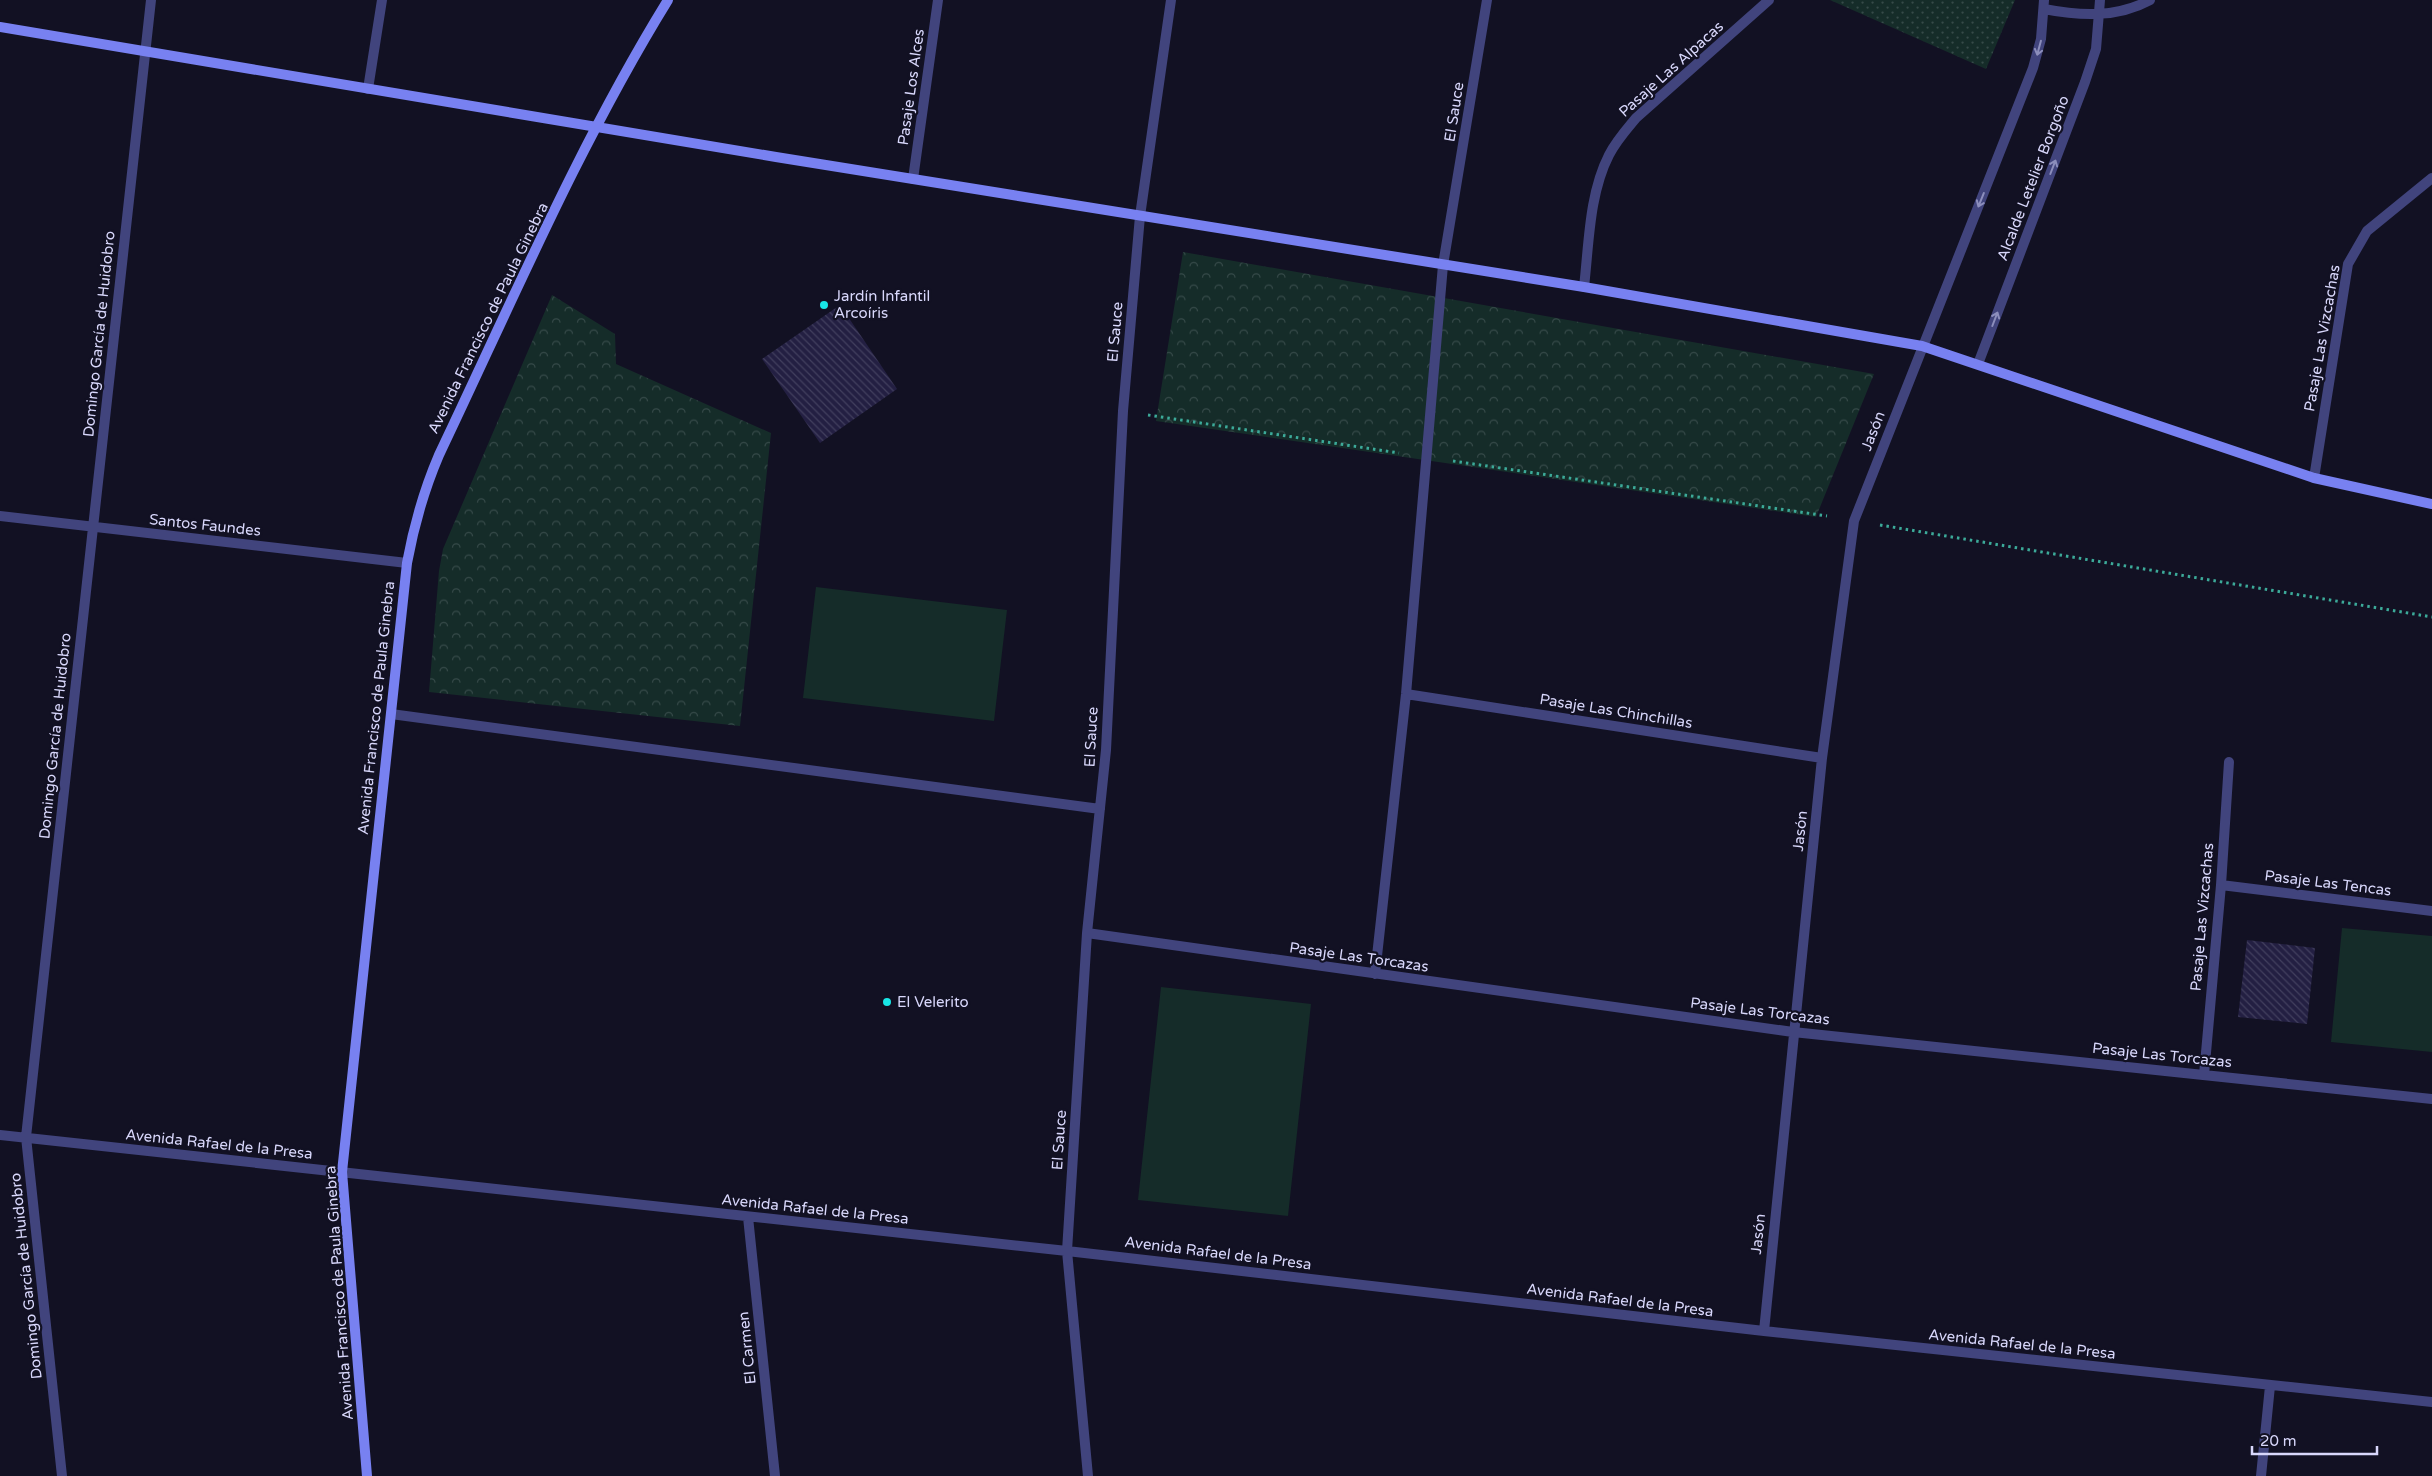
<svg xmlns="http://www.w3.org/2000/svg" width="2432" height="1476" font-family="'Varela Round',sans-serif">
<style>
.grass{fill:url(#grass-dots)}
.forest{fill:url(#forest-crowns)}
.pitch{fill:#152c29}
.building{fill:url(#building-back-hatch)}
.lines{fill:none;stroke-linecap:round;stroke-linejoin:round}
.path{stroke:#3caa99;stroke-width:3;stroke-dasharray:2.5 4;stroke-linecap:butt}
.street{stroke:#41447d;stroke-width:10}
.secondary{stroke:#7881f1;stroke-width:10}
.oneway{stroke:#8c8ebc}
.poi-dot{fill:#18e6e6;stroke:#121123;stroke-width:2}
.labels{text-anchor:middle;stroke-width:4.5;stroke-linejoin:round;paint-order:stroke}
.street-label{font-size:15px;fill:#d8d7fb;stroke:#121123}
.poi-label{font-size:15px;fill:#d8d7fb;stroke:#121123;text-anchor:start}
</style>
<defs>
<pattern id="grass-dots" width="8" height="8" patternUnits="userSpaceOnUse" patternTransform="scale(1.25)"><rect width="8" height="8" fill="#152c29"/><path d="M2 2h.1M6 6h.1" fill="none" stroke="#364a49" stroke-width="1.8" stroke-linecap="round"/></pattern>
<pattern id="forest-crowns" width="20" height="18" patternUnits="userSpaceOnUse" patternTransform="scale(1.25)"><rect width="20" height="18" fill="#152c29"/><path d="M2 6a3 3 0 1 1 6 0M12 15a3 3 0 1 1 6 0" fill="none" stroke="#364a49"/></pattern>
<pattern id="building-back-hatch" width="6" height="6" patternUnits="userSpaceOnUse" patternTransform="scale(1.25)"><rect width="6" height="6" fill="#231f42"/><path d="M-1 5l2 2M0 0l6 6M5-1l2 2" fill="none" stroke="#423f5e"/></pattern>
</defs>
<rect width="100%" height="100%" fill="#121123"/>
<path class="grass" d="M1830,0H2015L1986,69Z"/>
<path class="forest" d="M1183,252L1874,374L1816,517L1156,421Z
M552,295L615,334L616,364L771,433L740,726L429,692L439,571L443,549Z"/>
<path class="pitch" d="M816,587L1007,610L994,721L803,698Z
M2342,928L2432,936V1052L2331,1042Z
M1161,987L1311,1004L1288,1216L1138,1200Z"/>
<path class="building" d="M840,305L897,389L820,443L762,359Z
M2247,940L2315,948L2307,1024L2238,1017Z"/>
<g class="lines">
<path class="path" d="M1148,415L1399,453
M1453,461L1827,516
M1880,525L2432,617"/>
<path class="street" d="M2044,9C2080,16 2117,18 2150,0
M368,89L382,0
M913,179L938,0
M1584,287C1589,244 1589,194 1609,155C1616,141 1626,130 1636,118L1769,0
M1978,364L2085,82L2096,49L2100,0
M2314,478L2348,264L2367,231L2432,178
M0,516L407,563
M1406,694L1822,758
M391,714L1100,809
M2221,885L2432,911
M1087,933L1793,1032L2432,1099
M1375,974L1406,694L1443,265L1487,0
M2204,1075L2221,885L2229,762
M0,1135L1067,1251L1764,1331L2432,1402
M748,1217L775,1476
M1764,1331L1822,758L1854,521L2033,68L2041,39L2044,0
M62,1476L26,1137L151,0
M1088,1476L1067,1251L1087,933L1106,750L1123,411L1140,216L1171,0
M2261,1476L2270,1386"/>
<path class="secondary" d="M0,27L776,157L1584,287L1922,346L2314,478L2432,504
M367,1476L342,1172L407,563C414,525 424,490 439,455C512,302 579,144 668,0"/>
</g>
<defs><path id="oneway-shaft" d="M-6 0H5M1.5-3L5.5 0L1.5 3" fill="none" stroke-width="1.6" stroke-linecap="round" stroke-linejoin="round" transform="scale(1.25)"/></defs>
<g class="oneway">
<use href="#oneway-shaft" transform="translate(2039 48) rotate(105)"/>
<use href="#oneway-shaft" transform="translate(2053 167) rotate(-69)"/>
<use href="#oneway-shaft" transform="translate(1981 200) rotate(112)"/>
<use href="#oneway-shaft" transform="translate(1995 319) rotate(-69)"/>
</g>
<g class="poi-dot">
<circle cx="824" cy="305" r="5"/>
<circle cx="887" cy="1002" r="5"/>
</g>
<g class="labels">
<g class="street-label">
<text transform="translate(1671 69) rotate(-42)" y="5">Pasaje Las Alpacas</text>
<text transform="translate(911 87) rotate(-82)" y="5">Pasaje Los Alces</text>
<text transform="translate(1454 112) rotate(-81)" y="5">El Sauce</text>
<text transform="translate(2033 178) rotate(-69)" y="5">Alcalde Letelier Borgoño</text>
<text transform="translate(488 318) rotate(-64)" y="5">Avenida Francisco de Paula Ginebra</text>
<text transform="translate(1115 332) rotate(-85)" y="5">El Sauce</text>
<text transform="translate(99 334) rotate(-84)" y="5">Domingo García de Huidobro</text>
<text transform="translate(2322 338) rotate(-80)" y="5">Pasaje Las Vizcachas</text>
<text transform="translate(1873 431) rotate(-69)" y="5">Jasón</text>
<text transform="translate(205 525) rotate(6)" y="5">Santos Faundes</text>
<text transform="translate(376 708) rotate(-84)" y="5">Avenida Francisco de Paula Ginebra</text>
<text transform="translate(1616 711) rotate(9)" y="5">Pasaje Las Chinchillas</text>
<text transform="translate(55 736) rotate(-84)" y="5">Domingo García de Huidobro</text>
<text transform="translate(1091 737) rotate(-87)" y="5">El Sauce</text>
<text transform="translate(1800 831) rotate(-84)" y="5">Jasón</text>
<text transform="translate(2328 883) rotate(7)" y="5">Pasaje Las Tencas</text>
<text transform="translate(2202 917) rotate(-85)" y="5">Pasaje Las Vizcachas</text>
<text transform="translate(1359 957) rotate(8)" y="5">Pasaje Las Torcazas</text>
<text transform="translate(1760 1011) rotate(7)" y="5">Pasaje Las Torcazas</text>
<text transform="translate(2162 1055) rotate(6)" y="5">Pasaje Las Torcazas</text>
<text transform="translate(1059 1140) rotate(-86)" y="5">El Sauce</text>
<text transform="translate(219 1144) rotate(6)" y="5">Avenida Rafael de la Presa</text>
<text transform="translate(815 1209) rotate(6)" y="5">Avenida Rafael de la Presa</text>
<text transform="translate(1758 1234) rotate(-84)" y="5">Jasón</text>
<text transform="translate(1218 1253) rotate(7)" y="5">Avenida Rafael de la Presa</text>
<text transform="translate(26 1276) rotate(-96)" y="5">Domingo García de Huidobro</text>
<text transform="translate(339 1293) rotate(-94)" y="5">Avenida Francisco de Paula Ginebra</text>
<text transform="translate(1620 1300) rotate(7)" y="5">Avenida Rafael de la Presa</text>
<text transform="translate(2022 1344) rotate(6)" y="5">Avenida Rafael de la Presa</text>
<text transform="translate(747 1348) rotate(-96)" y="5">El Carmen</text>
</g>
<g class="poi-label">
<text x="834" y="301">Jardín Infantil<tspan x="834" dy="17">Arcoíris</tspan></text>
<text x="897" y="1007">El Velerito</text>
</g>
</g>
<path d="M2252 1446v8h125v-8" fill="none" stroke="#d8d7fb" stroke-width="2.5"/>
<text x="2260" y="1446" font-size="15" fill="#d8d7fb" stroke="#121123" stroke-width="4" paint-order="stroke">20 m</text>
</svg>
